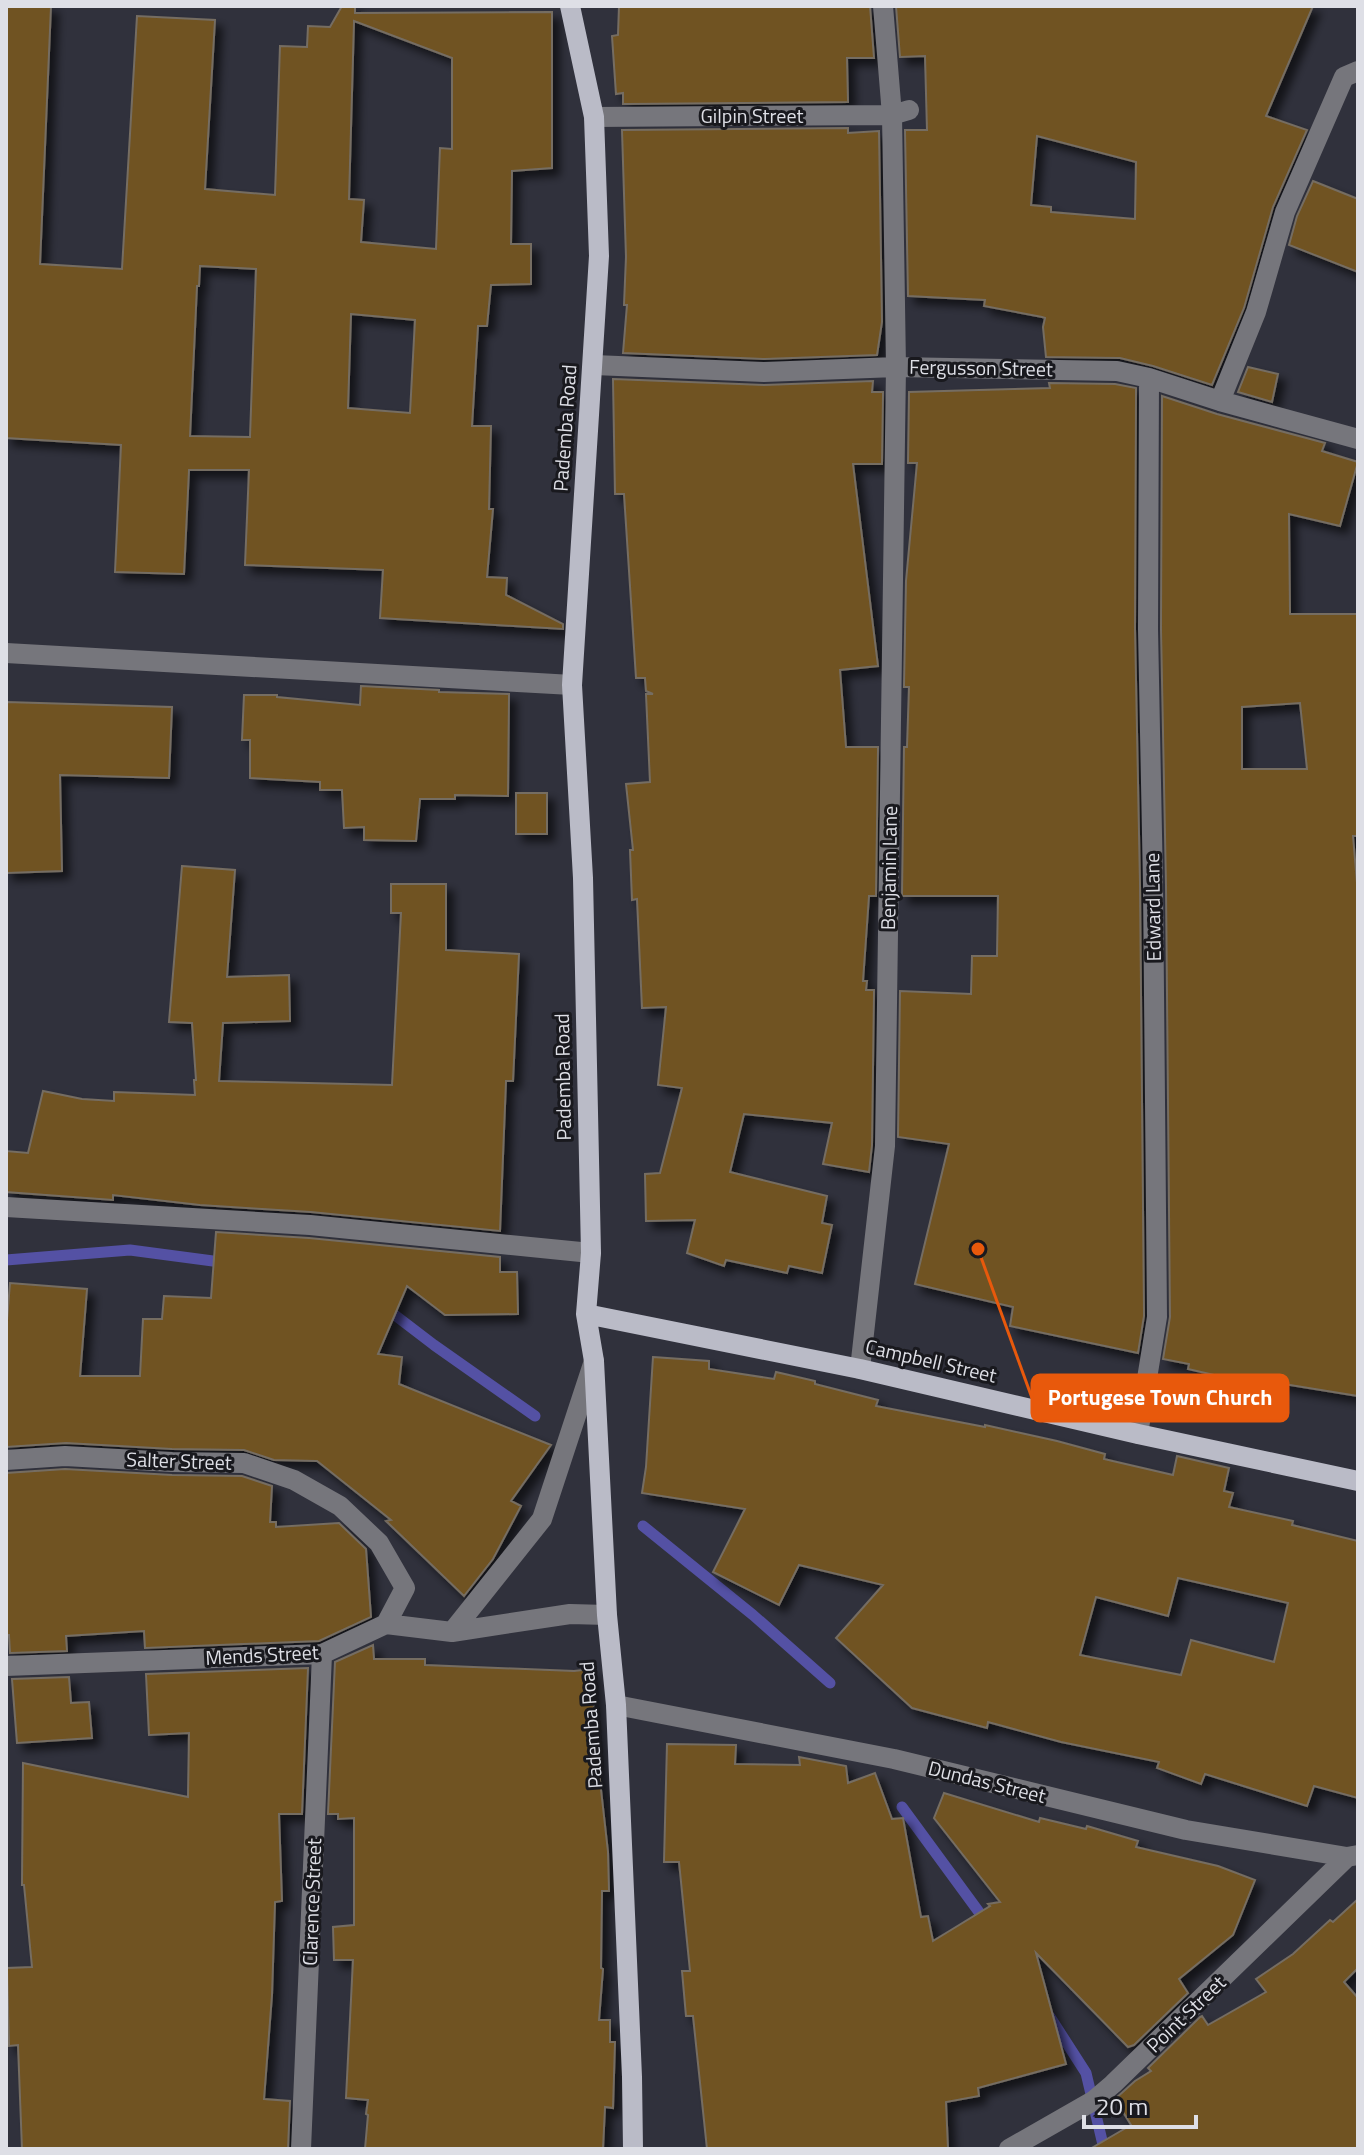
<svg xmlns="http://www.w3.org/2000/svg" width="1364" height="2155" font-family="'Titillium Web',sans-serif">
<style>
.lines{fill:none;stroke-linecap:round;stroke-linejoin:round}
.stream{stroke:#5451a4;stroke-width:11}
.building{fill:#705220;stroke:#756d62;stroke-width:2;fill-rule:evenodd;filter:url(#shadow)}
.minor{stroke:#76767c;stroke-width:20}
.major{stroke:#babbc7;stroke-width:20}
.labels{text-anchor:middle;stroke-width:6;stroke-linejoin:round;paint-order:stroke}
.street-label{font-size:20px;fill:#dedfe6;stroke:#19191e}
.leader{fill:none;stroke:#e8590c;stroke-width:3}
.callout-dot{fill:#e8590c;stroke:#19191e;stroke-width:3}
.callout{fill:#e8590c;stroke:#e8590c;stroke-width:3}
.callout-label{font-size:22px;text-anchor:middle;font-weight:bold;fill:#fff}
</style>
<defs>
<filter id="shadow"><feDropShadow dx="7" dy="7" stdDeviation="4" flood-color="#0009"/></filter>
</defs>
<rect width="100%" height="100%" fill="#30313c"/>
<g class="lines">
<path class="stream" d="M6,1260L130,1250L228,1263
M383,1306L434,1345L535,1416
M643,1526L753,1615L830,1683
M902,1807L987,1923
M1050,2017L1086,2073L1104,2149"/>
</g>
<path class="building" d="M6,6H51L40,264L122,269L137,16L215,20L205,189L275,195L280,46L307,47L308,26L330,27L342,6H355V13L552,12V168L512,171L511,244H531V284L491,285L487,326H478L472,426H491L489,509H493L487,577L507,578L506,595L563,624V629L380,618L383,570L245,565L249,470H189L184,574L115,572L121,445L6,438ZM354,21L452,58V149L440,148L436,249L361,242L364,200L349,199ZM200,266L256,269L250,437L190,436L197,286H199ZM351,314L415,320L410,413L348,408Z
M619,6H870L874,58H847L848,102L623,104V93L616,94L612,36L618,35Z
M896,6H1313L1266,116L1307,130L1273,207L1244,308L1212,385L1153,366L1120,358L1046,357L1043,327L1045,318L1042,317L984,306L985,300L908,296L905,130H927L925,56L900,57ZM1037,136L1136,162L1135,219L1051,212V207L1031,205Z
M848,128V133L879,131L882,322L877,355L764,359L623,353L627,305H624L626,257L622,130Z
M1313,181L1358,199V272L1289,245L1297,216Z
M1248,367L1278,374L1272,402L1238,392Z
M613,379L764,385L873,381L872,392H883L882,464H853L878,666L840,670L846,747H878L876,896H869L863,981H867L866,990H874L872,1145L869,1172L823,1164L832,1123L744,1114L730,1172L827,1196L822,1223L832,1225L822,1273L789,1266L787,1273L726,1260L724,1266L687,1253L695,1220L646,1221L645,1174L660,1173L682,1088L658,1085L666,1007L642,1008L637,899L632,900L630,850H633L626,784L650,782L646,694H653L646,691L645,678H636L624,494H615Z
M1049,383L1115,384L1136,388L1135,629L1140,885L1144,1316L1138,1353L1010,1326L1013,1307L915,1284L949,1144L898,1137L900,991L971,994L972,956H997L998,896H902L904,747H907L909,687H904L906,581L917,463H908L909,392L1050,388Z
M1162,396L1217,414L1325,443L1322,451L1358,462L1340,526L1289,514L1290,614H1358V836H1353L1358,895V1396L1241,1377L1240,1381L1188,1369L1189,1364L1163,1359L1170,1317L1166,885L1161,629ZM1300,703L1307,769H1242V707Z
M361,686L439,690V692L509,694L508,796L455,795V799H420L416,841L364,840V827L344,828L342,790H320V782L250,778V740H242L244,695H277V697L360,705Z
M6,702L172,707L169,778L60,775L62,871L6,873Z
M516,793H547V834H516Z
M182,866L235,870L227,977L289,975L290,1021L223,1023L219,1081L392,1085L401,913H391V884H446V950L519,954L513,1081H506L500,1231L311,1212L200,1205L113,1195V1200L6,1192V1151L28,1153L43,1091L82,1099L114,1101V1092L195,1095L194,1080H196L192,1023L169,1022Z
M216,1232L309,1238L500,1257V1272H517L518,1314L445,1315L407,1286L378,1354L402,1357L399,1384L551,1445L511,1501L521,1506L493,1559L464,1596L386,1521L391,1520L317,1461L274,1460L244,1450L172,1449L66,1443L6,1447V1333L10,1283L87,1289L80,1376H140L143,1319H162L164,1296L211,1298Z
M653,1357L709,1361V1369L774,1379L776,1372L815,1381V1384L878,1400L876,1406L985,1427V1425L1057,1441L1105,1454L1104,1459L1173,1475L1177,1456L1229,1468L1224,1491L1233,1493L1229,1507L1293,1521L1292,1525L1358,1541V1798L1314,1786L1307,1806L1205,1774L1201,1784L1157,1768L1159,1762L1061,1742L988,1722L987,1728L912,1708L836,1638L883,1585L799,1565L779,1605L713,1572L745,1509L642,1493L646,1467ZM1178,1578L1288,1603L1274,1662L1191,1640L1181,1675L1080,1655L1096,1597L1168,1616Z
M65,1469L172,1475L242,1476L272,1486L270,1522H276V1527L339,1523L366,1549L371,1617L319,1641L145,1648L144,1631L66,1636L67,1651L10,1653L9,1635H6V1473Z
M373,1645L374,1659H425V1665L574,1671L591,1669L598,1763L608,1852L609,1891H602L601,1968L603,1969L599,2020H610V2042H615L613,2108L605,2107L603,2149H365L368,2115L366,2114L368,2100L346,2098L353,1960H334L333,1927L354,1925V1818L338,1819V1814H328L335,1662Z
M308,1668L302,1814H279L282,1901L275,1902L272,1995L264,2099L290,2101L288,2149H22L18,2045L9,2046L7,1968L32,1967L24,1885H22L23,1763L188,1797L189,1733L149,1735L146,1674Z
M69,1677L71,1703L89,1702L92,1738L17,1743L12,1679Z
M667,1744L736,1745L735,1764L800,1765L799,1757L846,1766L848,1783L875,1773L892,1819L903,1818L921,1917L928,1916L933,1941L990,1906L988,1904L1000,1902L934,1818L944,1793L1039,1822L1040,1818L1086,1829L1087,1826L1138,1841L1136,1847L1218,1866L1255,1880L1233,1935L1179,1979L1188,1993L1134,2045L1128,2047L1036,1953L1066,2064L978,2088L979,2096L946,2102L948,2149H707L693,2016H686L682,1971H690L679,1862H664Z
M1358,1899V1968L1344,1982L1358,1998V2149H1090L1131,2125L1115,2099L1135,2081L1151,2071L1148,2068L1200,2017L1202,2016L1208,2025L1266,1992L1256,1979L1293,1954L1330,1920L1333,1922Z"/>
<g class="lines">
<path class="minor" d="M594,117L892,115L909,110
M594,365L764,372L896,367L1117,371L1149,378L1220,401L1358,439
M1220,401L1256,312L1285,212L1344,77L1358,71
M6,653L572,685
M6,1207L310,1225L591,1253
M860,1369L885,1146L896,367L892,115L883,6
M1138,1434L1157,1317L1153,885L1148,629L1149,378
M6,1460L65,1456L172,1462L244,1463L294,1480L340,1506L379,1543L405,1588L386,1624
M452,1632L542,1519L594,1361
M6,1666L322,1654L386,1624L452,1632L570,1614L607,1615
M616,1705L894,1759L1186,1830L1347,1857L1358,1855
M301,2149L322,1654
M1009,2149L1093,2101L1113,2084L1347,1857"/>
<path class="major" d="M570,6L594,117L599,256L572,685L583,878L591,1253L586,1314L594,1361L607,1615L616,1705L632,2077L633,2149
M586,1314L860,1369L1138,1434L1358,1481"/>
</g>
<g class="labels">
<g class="street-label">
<text x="752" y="123">Gilpin Street</text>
<text transform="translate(981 368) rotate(1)" y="7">Fergusson Street</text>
<text transform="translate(565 428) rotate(-86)" y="7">Pademba Road</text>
<text transform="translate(889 868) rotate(-89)" y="7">Benjamin Lane</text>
<text transform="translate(1153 907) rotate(-91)" y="7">Edward Lane</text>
<text transform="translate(563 1077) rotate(-91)" y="7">Pademba Road</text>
<text transform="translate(931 1361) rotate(13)" y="7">Campbell Street</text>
<text transform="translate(179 1461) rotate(2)" y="7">Salter Street</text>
<text transform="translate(262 1655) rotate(-3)" y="7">Mends Street</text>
<text transform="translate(591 1725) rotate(-94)" y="7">Pademba Road</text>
<text transform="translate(987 1782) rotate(14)" y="7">Dundas Street</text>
<text transform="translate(312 1902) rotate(-88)" y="7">Clarence Street</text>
<text transform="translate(1186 2014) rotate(-44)" y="7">Point Street</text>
</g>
</g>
<path class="leader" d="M978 1249L1032 1398"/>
<circle class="callout-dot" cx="978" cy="1249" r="8"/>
<rect class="callout" x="1032" y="1375" width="256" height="46" rx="8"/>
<g class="callout-label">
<text x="1160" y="1405">Portugese Town Church</text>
</g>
<rect width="1364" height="2155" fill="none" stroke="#dedfe6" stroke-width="16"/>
<path d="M1084 2115v12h112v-12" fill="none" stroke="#dedfe6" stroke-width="4"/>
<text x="1096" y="2115" font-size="24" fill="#dedfe6" stroke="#19191e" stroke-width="6" paint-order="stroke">20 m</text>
</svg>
